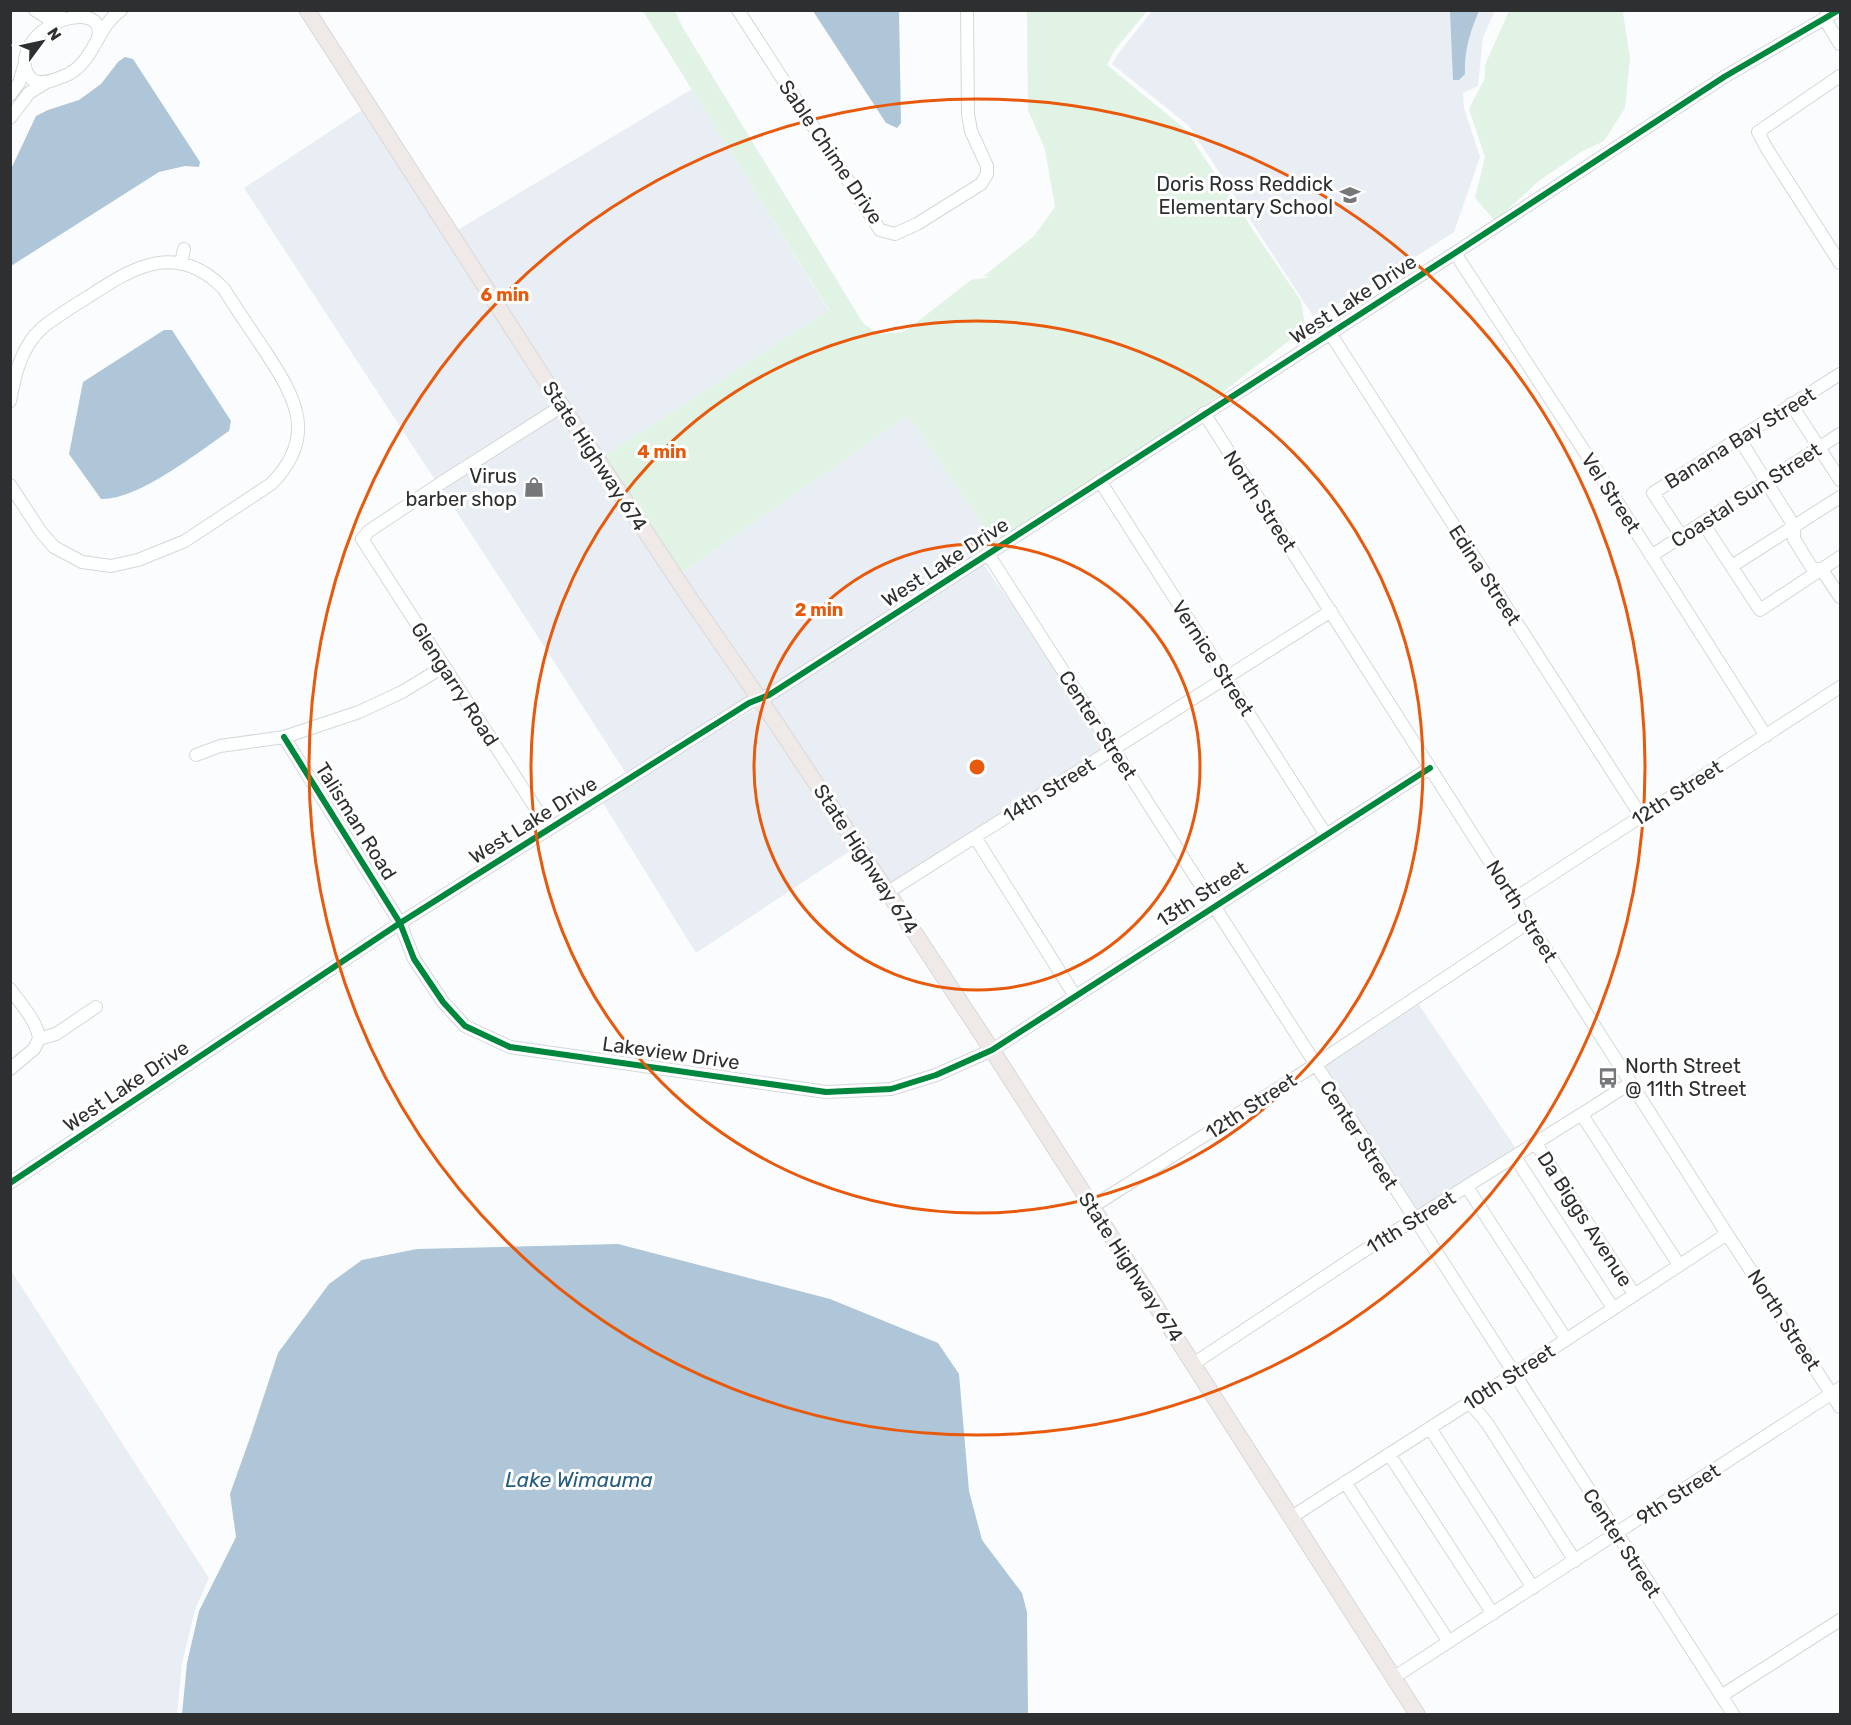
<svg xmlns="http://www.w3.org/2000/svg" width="1851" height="1725" font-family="Rubik,sans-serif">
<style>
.built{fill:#e9eef4}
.green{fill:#e1f3e5}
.water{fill:#aec6d7}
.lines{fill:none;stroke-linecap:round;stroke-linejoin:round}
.minor-casing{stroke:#d5d7d8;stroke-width:14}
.major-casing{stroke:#d8d9d9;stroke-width:17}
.minor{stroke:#feffff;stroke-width:12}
.major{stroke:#efe9e8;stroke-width:15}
.cycleway-casing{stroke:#fff;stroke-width:10}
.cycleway{stroke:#00873e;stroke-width:6}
.ring{fill:none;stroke:#e8590c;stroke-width:3}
.labels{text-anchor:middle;stroke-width:6;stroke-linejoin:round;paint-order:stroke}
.street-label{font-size:20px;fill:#2d2f30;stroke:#fff}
.poi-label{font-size:20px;fill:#2d2f30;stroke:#fff;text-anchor:end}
.water-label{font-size:21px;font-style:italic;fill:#255d80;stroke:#fff}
.centre{fill:#e8590c;stroke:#fff;stroke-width:3}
.ring-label{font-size:18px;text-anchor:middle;font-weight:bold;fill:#e8590c;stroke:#fff;stroke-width:6;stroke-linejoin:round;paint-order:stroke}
</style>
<rect width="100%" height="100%" fill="#fafcfd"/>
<path class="built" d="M1152,11H1495L1483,37L1478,86L1463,93L1464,108L1480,157L1454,232L1349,300L1329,306L1313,316L1189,126L1112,64L1118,54Z
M692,89L829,311L603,457L456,231Z
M362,110L393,154L555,405L435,480L244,188Z
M560,413L752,698L627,775L507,589L441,488Z
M908,415L996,543L762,693L680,574Z
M986,561L987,562L984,565L1035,637L1107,748L890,885L767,701Z
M758,707L853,849L696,953L603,803L632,783Z
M1417,1002L1517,1150L1416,1212L1322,1066Z
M10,1269L209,1578L195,1610L182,1663L177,1714H11Z"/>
<path class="green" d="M1621,10L1623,13L1630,58L1625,108L1604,141L1581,152L1540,180L1495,221L1475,198L1485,157L1469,109L1485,78V65L1509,11Z
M643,11H675L683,28L863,323L878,334L904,332L971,280L990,277L984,276L1034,236L1055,207L1045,149L1028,110L1027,11H1147L1114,51L1107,65L1185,129L1301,301L1305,325L1308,329L1299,333L1197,412L996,543L908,416L680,574L603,457L829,310Z"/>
<path class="water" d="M813,11H899L901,123L897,128L886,123Z
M1450,11H1479C1470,32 1464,51 1465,74L1459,80H1453Z
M125,57L133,59L200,162L199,167L185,166L159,172L11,266V169L36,116L48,110L79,100L101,84L118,62Z
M164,330H172L231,421L229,431C198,452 139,500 101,499L69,454L83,382Z
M618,1244L830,1299L938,1343L959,1374L969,1491L982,1540L1022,1593L1027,1612L1028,1714H182L187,1663L199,1611L236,1537L230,1494L251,1435L278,1353L329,1284L362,1260L417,1249Z"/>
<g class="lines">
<g class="minor-casing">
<path id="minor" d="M35,10L46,17L63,18
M738,10L880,230L895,234L917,224L981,184L987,174V166L971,131L968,114L967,10
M1824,18L1840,44
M96,43C115,0 33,14 25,59C24,67 26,75 33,80C43,86 59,78 69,74C95,59 97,27 121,10
M1840,76L1758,132L1767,149L1840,263
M10,95L19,83L25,63
M10,118L29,93L47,82
M1455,253L1609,489L1766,736
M181,264L184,249
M1330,333L1641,816
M10,401C15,374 21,347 42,328C57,316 75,305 91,295C136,265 179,242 224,289C237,310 251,330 265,351C296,398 318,437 271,484L185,541L138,560L111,566L82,562L54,547L41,532L10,485
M1791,404L1840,480
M1204,413L1727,1234L1840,1407
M1739,438L1794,526V539L1812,568L1822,570L1840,597
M1100,481L1326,835
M1703,523L1760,610L1840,557
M1682,537L1653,493L1840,374
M988,554L1733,1714
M1651,556L1840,434
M1732,566L1840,497
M284,737L400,923L414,959L443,1002L465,1026L510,1047L826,1092L891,1089L936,1075L992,1050L1430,768
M196,755L220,746L284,737L359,712L402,692L443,667
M549,829L362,539L369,531L441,483L562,406
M975,837L1075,996
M888,892L1331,611
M1514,899L1840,687
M10,989C20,1003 38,1022 39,1039
M39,1039L56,1034L96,1007
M10,1069L34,1049L39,1039
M1582,1115L1679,1265
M1536,1144L1634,1294
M1515,1157L1613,1308
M10,1183L400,923L749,703L769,695L1455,253L1724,77L1839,10
M1467,1187L1566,1339
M1092,1207L1315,1065L1529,922
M1193,1364L1359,1254L1631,1083
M1470,1403L1487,1423L1575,1561
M1430,1428L1533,1588
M1389,1454L1493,1614
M1345,1482L1449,1642
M1290,1518L1514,1374L1727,1234
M1393,1678L1840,1388
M1721,1696L1840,1620"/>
</g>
<g class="major-casing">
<path id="major" d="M307,10L562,406L691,600L776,723L992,1050L1417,1714"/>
</g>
<use href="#minor" class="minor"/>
<use href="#major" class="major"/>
<g class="cycleway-casing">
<path id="cycleway" d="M284,737L400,923L414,959L443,1002L465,1026L510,1047L826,1092L891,1089L936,1075L992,1050L1430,768
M10,1183L400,923L749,703L769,695L1455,253L1724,77L1839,10"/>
</g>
<use href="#cycleway" class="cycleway"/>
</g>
<g class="ring">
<circle cx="977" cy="767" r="223"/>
<circle cx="977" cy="767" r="446"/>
<circle cx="977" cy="767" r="668"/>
</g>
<defs>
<g id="school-bare" transform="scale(1.62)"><path d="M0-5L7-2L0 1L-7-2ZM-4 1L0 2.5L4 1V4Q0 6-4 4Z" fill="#757778" stroke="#fff" stroke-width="2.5" paint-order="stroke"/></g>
<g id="shop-bare" transform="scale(1.62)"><path d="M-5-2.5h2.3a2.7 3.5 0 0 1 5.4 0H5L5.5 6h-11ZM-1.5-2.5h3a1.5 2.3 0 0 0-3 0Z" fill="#757778" stroke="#fff" stroke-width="2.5" paint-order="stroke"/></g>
<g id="bus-bare" transform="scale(1.62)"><path d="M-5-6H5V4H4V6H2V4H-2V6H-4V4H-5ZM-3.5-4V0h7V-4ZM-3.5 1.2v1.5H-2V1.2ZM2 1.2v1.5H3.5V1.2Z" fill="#757778" stroke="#fff" stroke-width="2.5" paint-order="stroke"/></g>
</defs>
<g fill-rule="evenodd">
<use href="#school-bare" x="1350" y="195"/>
<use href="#shop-bare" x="534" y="487"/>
<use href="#bus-bare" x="1608" y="1078"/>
</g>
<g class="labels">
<g class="street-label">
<text transform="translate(831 152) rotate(56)" y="7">Sable Chime Drive</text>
<text transform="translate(1353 299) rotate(-33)" y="7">West Lake Drive</text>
<text transform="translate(1740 438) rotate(-32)" y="7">Banana Bay Street</text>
<text transform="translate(595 456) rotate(57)" y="7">State Highway 674</text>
<text transform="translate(1611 493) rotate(57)" y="7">Vel Street</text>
<text transform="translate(1746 495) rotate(-33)" y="7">Coastal Sun Street</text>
<text transform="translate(1260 501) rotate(57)" y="7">North Street</text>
<text transform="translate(945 562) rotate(-33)" y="7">West Lake Drive</text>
<text transform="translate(1485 575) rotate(57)" y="7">Edina Street</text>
<text transform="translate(1213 658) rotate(57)" y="7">Vernice Street</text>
<text transform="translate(455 684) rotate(57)" y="7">Glengarry Road</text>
<text transform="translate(1098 725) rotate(57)" y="7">Center Street</text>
<text transform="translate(1049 790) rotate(-32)" y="7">14th Street</text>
<text transform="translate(1677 793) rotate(-33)" y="7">12th Street</text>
<text transform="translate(533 820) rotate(-32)" y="7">West Lake Drive</text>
<text transform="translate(356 821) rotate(58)" y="7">Talisman Road</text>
<text transform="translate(866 859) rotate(57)" y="7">State Highway 674</text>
<text transform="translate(1202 894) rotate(-33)" y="7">13th Street</text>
<text transform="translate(1522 911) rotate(58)" y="7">North Street</text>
<text transform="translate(671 1053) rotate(8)" y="7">Lakeview Drive</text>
<text transform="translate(126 1086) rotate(-34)" y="7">West Lake Drive</text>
<text transform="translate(1251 1106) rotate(-33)" y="7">12th Street</text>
<text transform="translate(1359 1135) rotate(57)" y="7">Center Street</text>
<text transform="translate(1585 1219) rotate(57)" y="7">Da Biggs Avenue</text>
<text transform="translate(1411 1222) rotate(-32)" y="7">11th Street</text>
<text transform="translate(1131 1267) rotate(57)" y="7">State Highway 674</text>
<text transform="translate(1784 1320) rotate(57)" y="7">North Street</text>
<text transform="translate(1509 1377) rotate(-33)" y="7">10th Street</text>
<text transform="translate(1678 1494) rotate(-33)" y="7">9th Street</text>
<text transform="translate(1622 1543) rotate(57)" y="7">Center Street</text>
</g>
<g class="poi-label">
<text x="1333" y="191">Doris Ross Reddick<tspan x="1333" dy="23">Elementary School</tspan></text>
<text x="517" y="483">Virus<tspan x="517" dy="23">barber shop</tspan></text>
<text x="1625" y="1073" text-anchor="start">North Street<tspan x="1625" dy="23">@ 11th Street</tspan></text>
</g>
<g class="water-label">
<text x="579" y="1487">Lake Wimauma</text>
</g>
</g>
<circle cx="977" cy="767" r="9" class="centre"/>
<g class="ring-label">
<text x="505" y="301">6 min</text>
<text x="662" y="458">4 min</text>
<text x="819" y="616">2 min</text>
</g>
<rect width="1851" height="1725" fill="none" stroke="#2d2f30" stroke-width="24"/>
<g transform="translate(42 42) rotate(57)" stroke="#ffffff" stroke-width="4.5" paint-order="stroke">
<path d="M0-4.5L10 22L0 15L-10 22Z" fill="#2d2f30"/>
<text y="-9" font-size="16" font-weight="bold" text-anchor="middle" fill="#2d2f30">N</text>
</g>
</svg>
